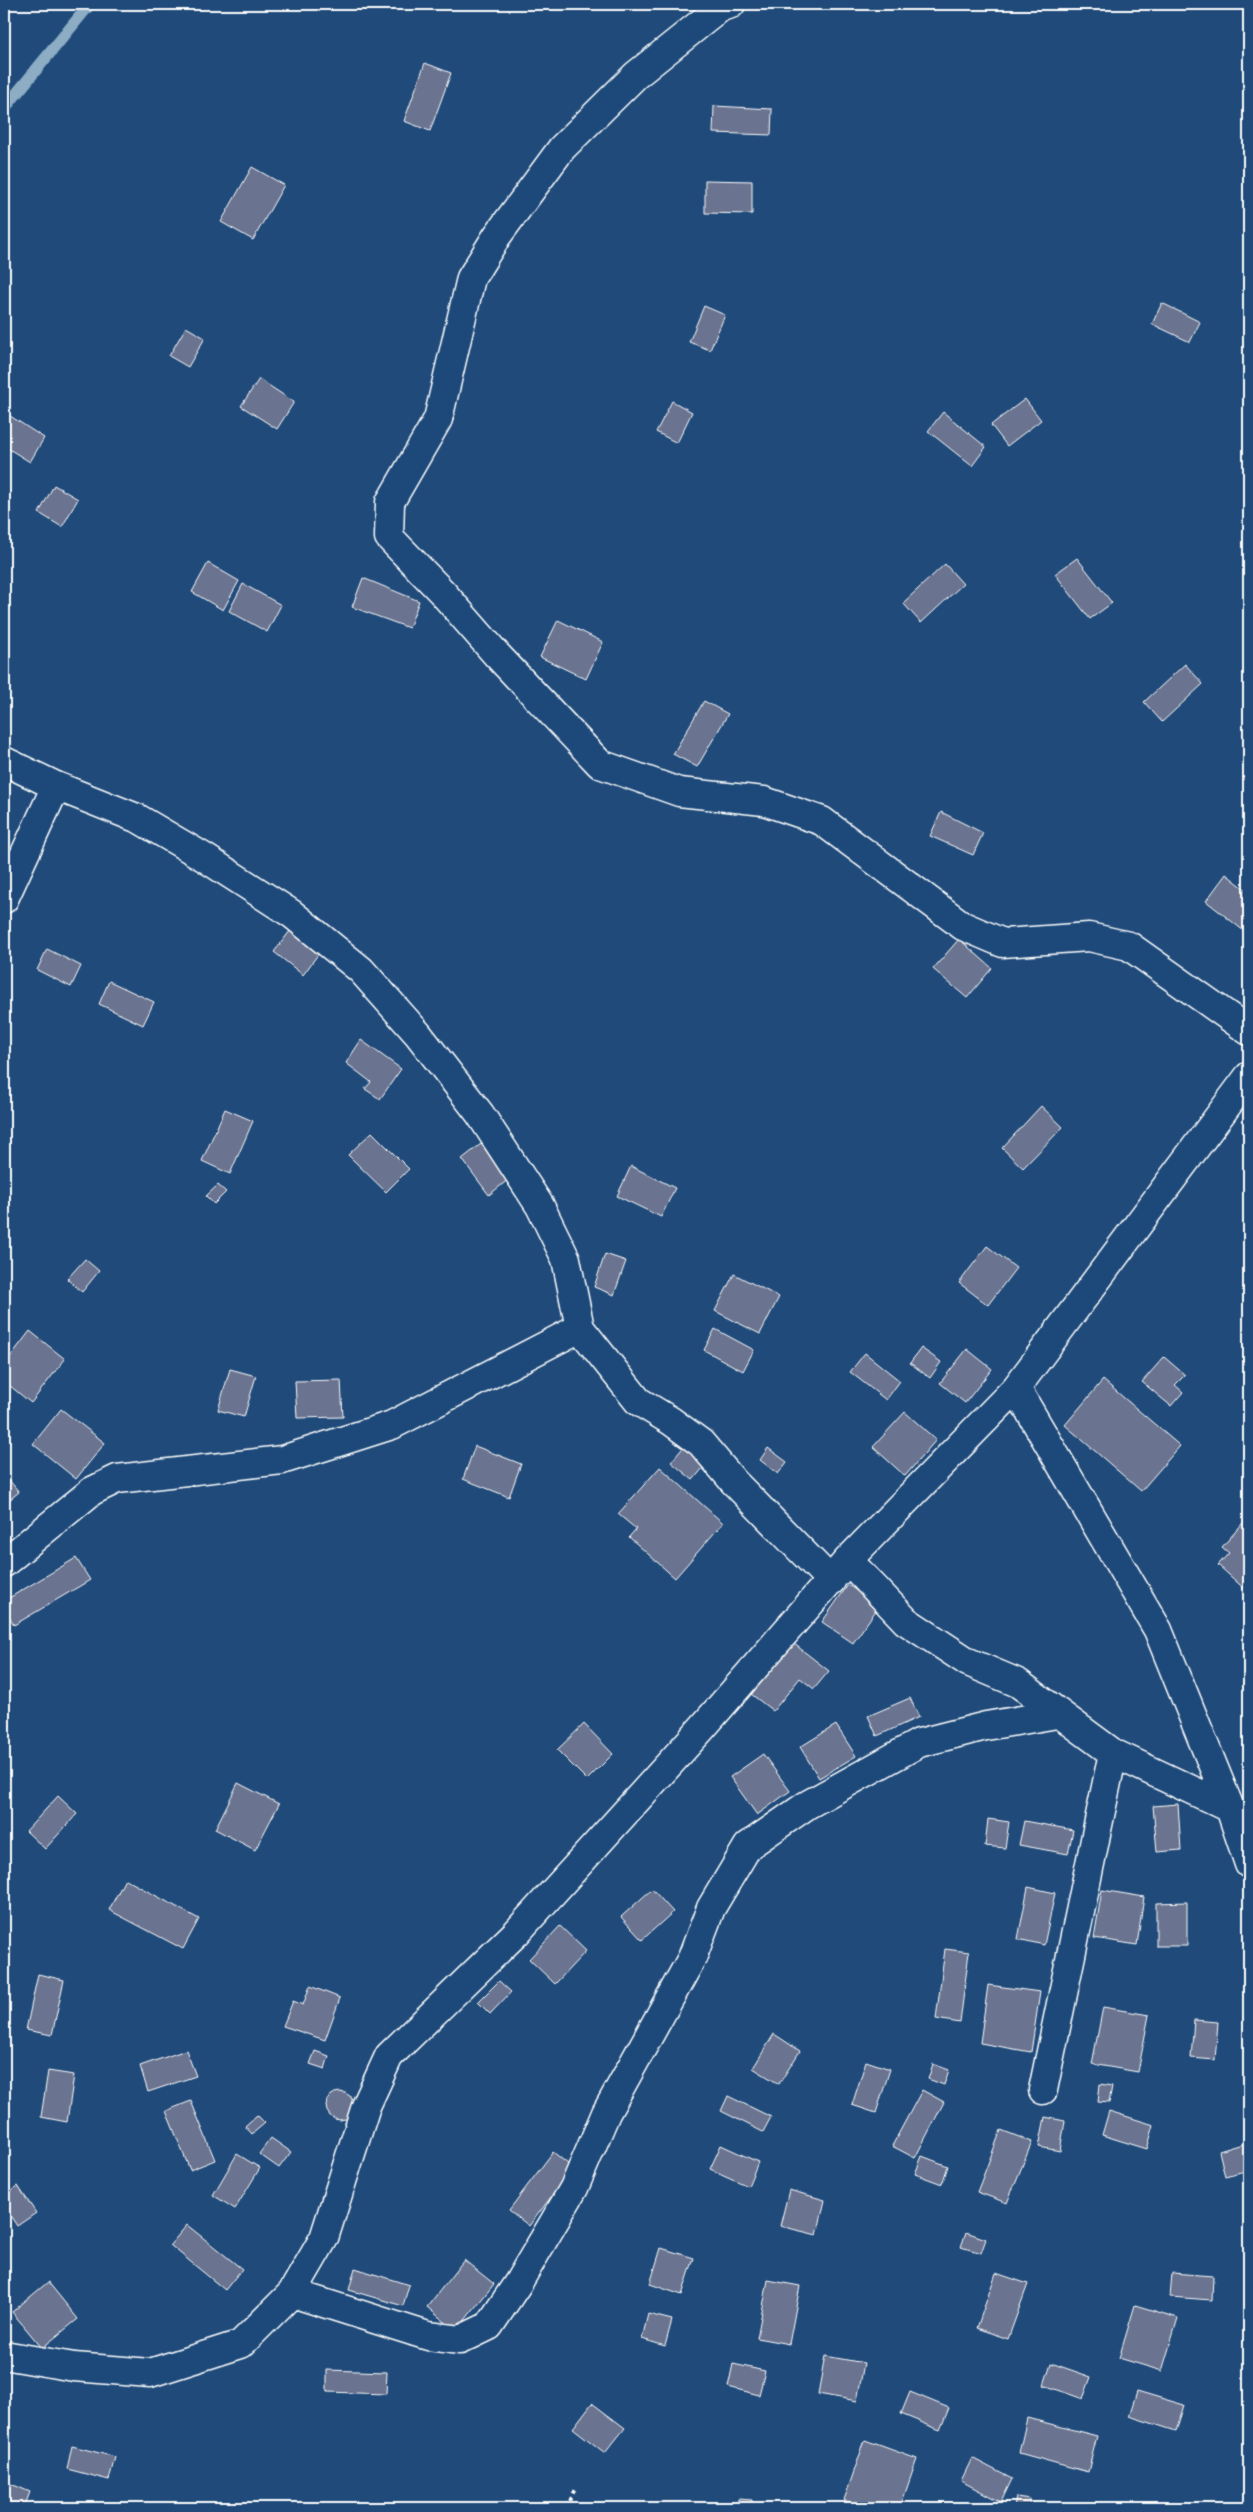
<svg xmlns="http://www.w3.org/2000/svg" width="1253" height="2512" font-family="'Gochi Hand',sans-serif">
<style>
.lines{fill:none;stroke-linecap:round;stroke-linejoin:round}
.stream{stroke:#8cadc4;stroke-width:12}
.building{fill:#6b738f;stroke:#fff}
.minor-casing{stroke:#fff;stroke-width:31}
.path{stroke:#fff;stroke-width:3;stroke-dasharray:4 4;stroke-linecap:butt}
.minor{stroke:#1f4a7a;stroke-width:28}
</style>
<rect width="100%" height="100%" fill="#1f4a7a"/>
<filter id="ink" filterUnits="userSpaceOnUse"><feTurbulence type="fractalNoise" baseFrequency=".02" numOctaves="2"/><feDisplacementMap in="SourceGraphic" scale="10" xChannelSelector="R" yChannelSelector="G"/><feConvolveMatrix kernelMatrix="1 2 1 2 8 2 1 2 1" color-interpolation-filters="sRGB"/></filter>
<g filter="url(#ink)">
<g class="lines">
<path class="stream" d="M4,109L90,4"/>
</g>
<path class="building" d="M425,63L451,73L430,131L404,121Z
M714,106L772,109L771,135L713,133Z
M252,167L284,185L253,240L221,222Z
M705,180L752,181V214L705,213Z
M1162,303L1200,322L1190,342L1152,324Z
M704,306L725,315L710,350L689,342Z
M186,327L205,338L188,367L169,356Z
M259,379L294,402L277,429L241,406Z
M1025,399L1041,420L1007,446L991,425Z
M672,401L692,412L677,443L656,432Z
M4,412L44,438L30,462L4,446Z
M943,412L986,447L972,466L928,431Z
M54,485L78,499L62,527L39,513Z
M1077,558L1112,603L1090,619L1055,574Z
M208,563L239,581L223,610L192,592Z
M945,564L963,584L921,623L903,603Z
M363,578L419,601L409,628L352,607Z
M243,584L281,605L267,632L229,611Z
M558,620L603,642L586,679L540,657Z
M1185,664L1203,684L1162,722L1144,702Z
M704,701L728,714L697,767L673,754Z
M941,812L983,833L973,855L930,836Z
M1226,874L1249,892V935L1206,901Z
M290,931L319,953L303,975L274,952Z
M959,939L992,968L967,998L933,969Z
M47,949L81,966L71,987L37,970Z
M109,981L154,1002L143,1025L99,1004Z
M361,1040L401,1069L380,1099L365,1089L371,1082L346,1063Z
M1041,1106L1063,1127L1023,1168L1002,1148Z
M225,1109L253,1121L230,1174L202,1161Z
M372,1132L409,1169L386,1192L348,1155Z
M481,1144L509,1179L489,1195L462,1159Z
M631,1166L675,1188L661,1217L617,1196Z
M218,1185L226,1192L214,1204L206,1196Z
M987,1246L1016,1268L988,1305L959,1283Z
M605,1254L626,1261L614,1295L594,1287Z
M85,1259L99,1271L82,1292L67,1279Z
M734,1274L779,1297L760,1334L715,1311Z
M715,1329L754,1350L743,1371L704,1350Z
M30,1331L65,1359L31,1403L4,1381V1365Z
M921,1348L941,1362L930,1378L910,1363Z
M967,1349L992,1369L965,1403L940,1383Z
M865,1353L900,1381L886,1400L850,1372Z
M1164,1357L1185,1375L1175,1385L1183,1392L1171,1406L1142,1382Z
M230,1369L256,1376L244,1417L218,1410Z
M341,1380L343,1417L297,1418L295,1381Z
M1103,1380L1180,1446L1141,1491L1065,1425Z
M61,1409L105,1443L76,1479L33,1444Z
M905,1412L936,1440L905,1476L873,1447Z
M687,1443L708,1462L693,1480L671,1462Z
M475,1446L521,1464L509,1497L463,1479Z
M768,1448L787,1462L778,1474L760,1460Z
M660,1467L723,1523L675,1578L629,1537L636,1529L618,1514Z
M4,1474L19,1492L8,1501L4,1496Z
M1249,1516V1593L1218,1565L1229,1553L1222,1547Z
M76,1558L90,1580L14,1625L4,1607V1601Z
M848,1585L879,1606L853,1643L822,1622Z
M793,1643L829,1671L814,1689L800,1678L773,1711L751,1694Z
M910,1698L919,1717L877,1736L868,1716Z
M584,1724L613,1754L587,1780L557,1750Z
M836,1725L856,1756L819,1778L800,1747Z
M763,1754L790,1791L757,1815L730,1777Z
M238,1783L279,1804L255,1850L215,1829Z
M58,1796L77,1814L45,1849L26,1831Z
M1178,1804L1181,1850L1157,1852L1153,1806Z
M988,1819L1009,1822L1005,1848L985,1846Z
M1024,1821L1073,1830L1068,1854L1019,1845Z
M125,1879L199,1919L183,1949L109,1910Z
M1028,1887L1055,1893L1044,1945L1018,1939Z
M652,1889L673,1912L642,1940L621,1917Z
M1102,1890L1144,1897L1137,1945L1094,1938Z
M1187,1902V1946H1156V1903Z
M560,1926L586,1951L555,1984L529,1959Z
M945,1949L969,1952L960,2023L936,2019Z
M38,1974L64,1980L52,2035L26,2030Z
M499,1981L511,1992L490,2014L478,2002Z
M988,1985L1040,1992L1031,2052L980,2043Z
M310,1986L340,1998L325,2040L283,2026L293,2001L303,2005Z
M1103,2007L1149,2015L1138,2072L1092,2064Z
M1194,2020L1218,2022L1215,2060L1191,2058Z
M774,2034L800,2051L779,2084L753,2068Z
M186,2050L196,2076L148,2092L140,2066Z
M315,2051L329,2056L325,2069L310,2064Z
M866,2061L890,2069L876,2113L852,2105Z
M933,2064L949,2070L944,2085L928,2079Z
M48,2071L74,2075L67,2122L41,2117Z
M1100,2084L1112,2086L1109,2103L1098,2102Z
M922,2090L944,2102L915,2158L892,2146Z
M326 2106a14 14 0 1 1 28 0a14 14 0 1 1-28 0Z
M728,2096L771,2117L763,2132L721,2111Z
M191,2101L215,2160L190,2170L166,2111Z
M1109,2111L1154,2125L1147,2149L1102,2135Z
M257,2115L265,2123L252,2134L245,2126Z
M1045,2117L1065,2121L1060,2151L1039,2147Z
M1001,2130L1032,2142L1007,2203L977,2192Z
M271,2138L291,2152L279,2168L259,2154Z
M1249,2142V2170L1225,2176L1219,2151Z
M721,2145L758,2162L748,2186L710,2169Z
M553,2152L573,2168L529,2226L509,2210Z
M237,2154L260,2168L235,2209L213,2195Z
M922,2156L948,2166L942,2184L915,2174Z
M18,2186L36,2213L17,2226L4,2206V2196Z
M789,2190L825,2200L817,2235L780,2226Z
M187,2225L242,2269L225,2290L170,2245Z
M966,2232L986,2239L981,2253L961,2247Z
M661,2248L694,2258L682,2295L650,2284Z
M464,2260L494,2284L456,2331L427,2307Z
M355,2268L409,2285L403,2306L349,2290Z
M996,2273L1028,2284L1008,2339L977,2328Z
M1172,2273L1213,2276L1212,2300L1170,2297Z
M768,2280L800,2286L789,2344L757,2338Z
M48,2282L78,2319L42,2348L12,2312Z
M1135,2305L1178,2318L1162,2371L1119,2358Z
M648,2314L672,2320L665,2346L642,2339Z
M825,2356L864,2363L857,2401L818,2394Z
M1051,2363L1091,2377L1083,2399L1044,2385Z
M733,2364L765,2371L759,2395L728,2387Z
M327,2370L387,2372L386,2394L327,2392Z
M1137,2391L1184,2405L1176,2431L1129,2416Z
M910,2392L949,2408L940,2430L901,2414Z
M592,2403L625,2428L605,2453L573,2428Z
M1027,2418L1097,2436L1088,2472L1019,2453Z
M865,2440L917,2459L900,2508H866L844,2500Z
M72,2446L115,2457L109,2480L67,2469Z
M972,2458L1012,2479L1001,2502L961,2481Z
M4,2481L30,2492L24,2508H4Z
M1016,2497L1030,2499L1029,2508H1014Z
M738,2499L752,2500V2508H737Z"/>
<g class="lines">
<g class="minor-casing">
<path id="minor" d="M731,4L721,7L636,75L562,148L497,236L471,278L438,419L390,502L389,537L442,592L497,655L600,764L679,792L764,801L822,821L963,926L1003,943L1089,937L1129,946L1249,1031
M4,761L56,786L139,819L202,856L292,914L361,970L418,1034L480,1114L540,1206L566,1259L580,1328L638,1401L671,1421L701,1443L734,1482L831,1581
M4,899L56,786
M1016,1388L1158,1630L1230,1808L1249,1864
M848,1560L906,1621L968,1662L1018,1683L1113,1753L1230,1808
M4,1563L92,1491L117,1479L282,1460L392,1425L580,1328
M1043,2090L1113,1753
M292,2293L428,2336L460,2340L489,2326L518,2283L574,2188L606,2113L692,1958L711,1908L748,1846L807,1805L919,1743L986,1726L1057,1714
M4,2355L74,2367L150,2373L241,2344L292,2293L324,2238L366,2106L389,2056L516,1933L702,1728L848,1560L1016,1388L1249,1076"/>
</g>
<path class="path" d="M566,2508L575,2490"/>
<use href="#minor" class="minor"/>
</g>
</g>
<rect width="1253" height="2512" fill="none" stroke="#1f4a7a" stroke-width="20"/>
<rect x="10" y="10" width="1233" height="2492" fill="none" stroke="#fff" stroke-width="2" filter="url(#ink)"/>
</svg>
